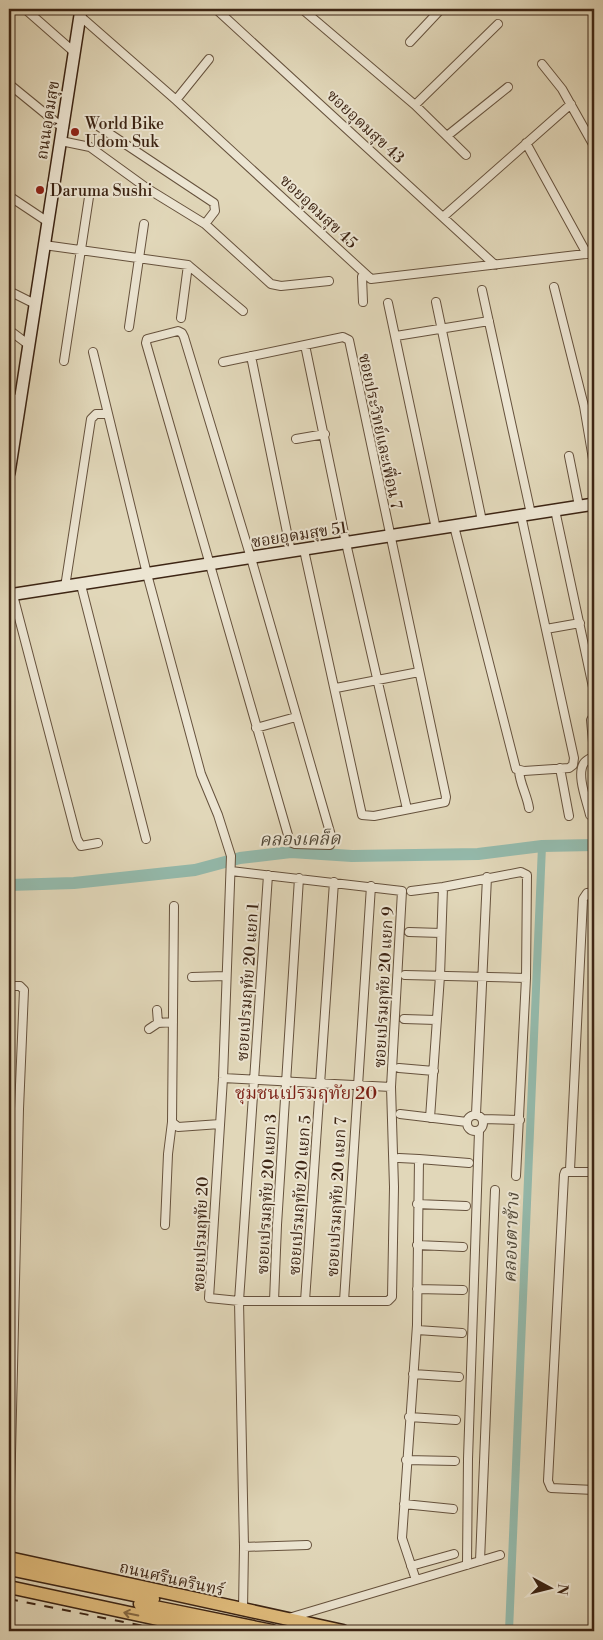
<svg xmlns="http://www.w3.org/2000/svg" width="603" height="1640" font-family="'Libre Bodoni','Noto Serif Thai',serif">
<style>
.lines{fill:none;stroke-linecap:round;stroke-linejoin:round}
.canal{stroke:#94baac;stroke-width:8}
.river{stroke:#94baac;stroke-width:12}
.street-casing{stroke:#66523d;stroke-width:10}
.secondary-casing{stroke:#3d2514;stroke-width:14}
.primary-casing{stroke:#3d2514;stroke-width:15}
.street{stroke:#ece5d2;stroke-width:8}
.secondary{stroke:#ece5d2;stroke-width:11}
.primary{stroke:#e0bc7c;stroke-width:12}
.rail{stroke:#3d2514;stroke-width:2;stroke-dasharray:9 9;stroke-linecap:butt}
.oneway{stroke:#866943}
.poi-dot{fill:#8f2418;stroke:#ece5d2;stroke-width:2}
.labels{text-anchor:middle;stroke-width:4;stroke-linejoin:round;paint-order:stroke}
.street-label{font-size:16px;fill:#3d2514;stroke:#ece5d2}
.poi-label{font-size:16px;fill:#3d2514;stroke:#ece5d2;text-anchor:start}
.water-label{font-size:18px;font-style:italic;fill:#534a3a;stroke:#ece5d2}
.neighbourhood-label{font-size:18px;fill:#7a1f14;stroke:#ece5d2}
</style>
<rect width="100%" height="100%" fill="#e1d7b9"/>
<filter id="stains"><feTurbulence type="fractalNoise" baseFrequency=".004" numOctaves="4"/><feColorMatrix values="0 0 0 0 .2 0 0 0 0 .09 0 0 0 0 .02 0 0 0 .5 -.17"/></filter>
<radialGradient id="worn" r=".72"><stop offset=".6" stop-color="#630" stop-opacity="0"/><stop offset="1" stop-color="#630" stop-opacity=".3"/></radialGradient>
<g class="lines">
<path class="canal" d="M509,1631L542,846"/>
<path class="river" d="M9,885L74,883L195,870L240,858L291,852L352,856L478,854L542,846L594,845"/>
<g class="street-casing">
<path id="street" d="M25,9L74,52
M216,9L495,265
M302,9L415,105L466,155
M80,16L176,100L371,279L594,253
M410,42L441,9
M542,64L562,89L594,146
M9,84L63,128
M176,100L209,59
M415,105L498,24
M95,124L214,203L215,211L205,224
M447,136L508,87
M61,141L90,147L148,189L205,224L271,284L281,286L329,281
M526,143L587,254
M9,196L48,222
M443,217L571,104
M44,245L188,265L243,311
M554,287L584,406L594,465
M482,290L531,514
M9,291L35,304
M363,302L362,277L367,276
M436,302L482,521
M388,303L436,529
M181,318L188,265
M129,327L144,224
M9,330L29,345
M178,331L182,333L184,337L251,558L332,839L330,845L295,844L290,842L146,343L147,339Z
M396,336L489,321
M305,345L346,543L407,809
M93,352L147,574L201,774L218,815L231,856L223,1078L209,1298L239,1301H388L392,1297L394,1187L391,1087L402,891L231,871
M251,356L291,552
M64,361L89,197
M223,362L343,337L349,340L446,797L445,802L374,816L362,815L304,550
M9,395L19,402
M296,439L325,434
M569,456L579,506
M555,510L594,692
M454,526L516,769L524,771L569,768L573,765L574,758L521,515
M81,585L146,839
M65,587L91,419L96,414H108
M13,595L77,839L81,846L98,843
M546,629L580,623
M336,688L419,672
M594,715L591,720L594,753
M256,728L296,717
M560,768L569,816
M519,771C520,784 527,795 529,808
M590,815C587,801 576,775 584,763C586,760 591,758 594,756
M411,891L443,887L521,872L527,875L526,978L516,1176
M174,906L172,1122L178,1127L220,1124
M409,932L441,933
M405,975L526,978
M192,977L226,976
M9,986H20L24,990L19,1109L9,1540
M157,1010L158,1023
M404,1019L436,1020
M149,1029L158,1023L173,1022
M399,1068L434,1071
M223,1078L391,1087
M400,1114L467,1122
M476,1114L487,877
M467 1123a8 8 0 1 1 16 0a8 8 0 1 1-16 0Z
M430,1118L440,976L443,887
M483,1119L520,1120
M399,1158L419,1159
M570,1170L583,899L587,893L594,892
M594,1172H565L564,1175L548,1481L551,1488L594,1490
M417,1204L466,1206
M165,1225L168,1154L172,1122
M417,1245L463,1247
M417,1289L463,1290
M274,1301L277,1225L299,878
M305,1301L334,882
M344,1301L371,886
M417,1330L462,1333
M413,1374L459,1377
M409,1417L456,1420
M406,1460L455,1461
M404,1504L453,1509
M244,1547L307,1545
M480,1561L495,1190
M467,1565L468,1459L479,1131
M411,1566L454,1554
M416,1580L402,1538L417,1325L419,1159L469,1163
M243,1610L244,1547L239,1301L268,875
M292,1617L500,1555"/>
</g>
<g class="secondary-casing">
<path id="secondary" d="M9,473L81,9
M9,595L594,504"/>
</g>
<g class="primary-casing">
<path id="primary" d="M9,1558L343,1631
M9,1569L153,1599
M9,1587L213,1631
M140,1604L272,1631"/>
</g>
<use href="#street" class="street"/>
<use href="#secondary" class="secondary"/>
<use href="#primary" class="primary"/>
<path class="rail" d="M9,1599L169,1631"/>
</g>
<defs><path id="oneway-shaft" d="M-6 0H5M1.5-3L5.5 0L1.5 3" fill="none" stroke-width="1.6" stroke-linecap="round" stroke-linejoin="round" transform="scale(1.25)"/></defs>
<use class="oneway" href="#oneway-shaft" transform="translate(131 1614) rotate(-168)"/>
<g class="poi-dot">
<circle cx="75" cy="132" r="5"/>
<circle cx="40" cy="190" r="5"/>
</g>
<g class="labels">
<g class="street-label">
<text transform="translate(47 120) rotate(-81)" y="6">ถนนอุดมสุข</text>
<text transform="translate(366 126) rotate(43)" y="6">ซอยอุดมสุข 43</text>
<text transform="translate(319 211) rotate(43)" y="6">ซอยอุดมสุข 45</text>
<text transform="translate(381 431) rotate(78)" y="6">ซอยประวิทย์และเพื่อน 7</text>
<text transform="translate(299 534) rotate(-9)" y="6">ซอยอุดมสุข 51</text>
<text transform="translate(247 982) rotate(-86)" y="6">ซอยเปรมฤทัย 20 แยก 1</text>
<text transform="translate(383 987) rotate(-87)" y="6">ซอยเปรมฤทัย 20 แยก 9</text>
<text transform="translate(266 1194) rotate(-87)" y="6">ซอยเปรมฤทัย 20 แยก 3</text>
<text transform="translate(299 1195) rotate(-86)" y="6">ซอยเปรมฤทัย 20 แยก 5</text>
<text transform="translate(336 1197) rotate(-87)" y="6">ซอยเปรมฤทัย 20 แยก 7</text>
<text transform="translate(200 1234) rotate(-88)" y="6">ซอยเปรมฤทัย 20</text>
<text transform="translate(172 1578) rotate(13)" y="6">ถนนศรีนครินทร์</text>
</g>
<g class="poi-label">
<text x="85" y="129">World Bike<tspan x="85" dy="18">Udom Suk</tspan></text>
<text x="50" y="196">Daruma Sushi</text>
</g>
<g class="water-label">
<text transform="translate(300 839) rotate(-1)" y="6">คลองเคล็ด</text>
<text transform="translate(511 1238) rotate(-88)" y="6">คลองตาช้าง</text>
</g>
<g class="neighbourhood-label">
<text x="306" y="1099">ชุมชนเปรมฤทัย 20</text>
</g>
</g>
<rect width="603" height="1640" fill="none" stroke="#e1d7b9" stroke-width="30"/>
<rect x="10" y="10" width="583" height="1620" fill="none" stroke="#3d2514" stroke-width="2.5"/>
<rect x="15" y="15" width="573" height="1610" fill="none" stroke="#3d2514"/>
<g transform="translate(550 1588) rotate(97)" stroke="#ece5d2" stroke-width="4" paint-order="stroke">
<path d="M0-4L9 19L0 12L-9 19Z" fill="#3d2514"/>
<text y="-8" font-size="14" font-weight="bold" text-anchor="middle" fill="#3d2514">N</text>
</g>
<rect width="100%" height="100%" filter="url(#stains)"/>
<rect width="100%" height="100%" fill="url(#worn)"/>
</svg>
